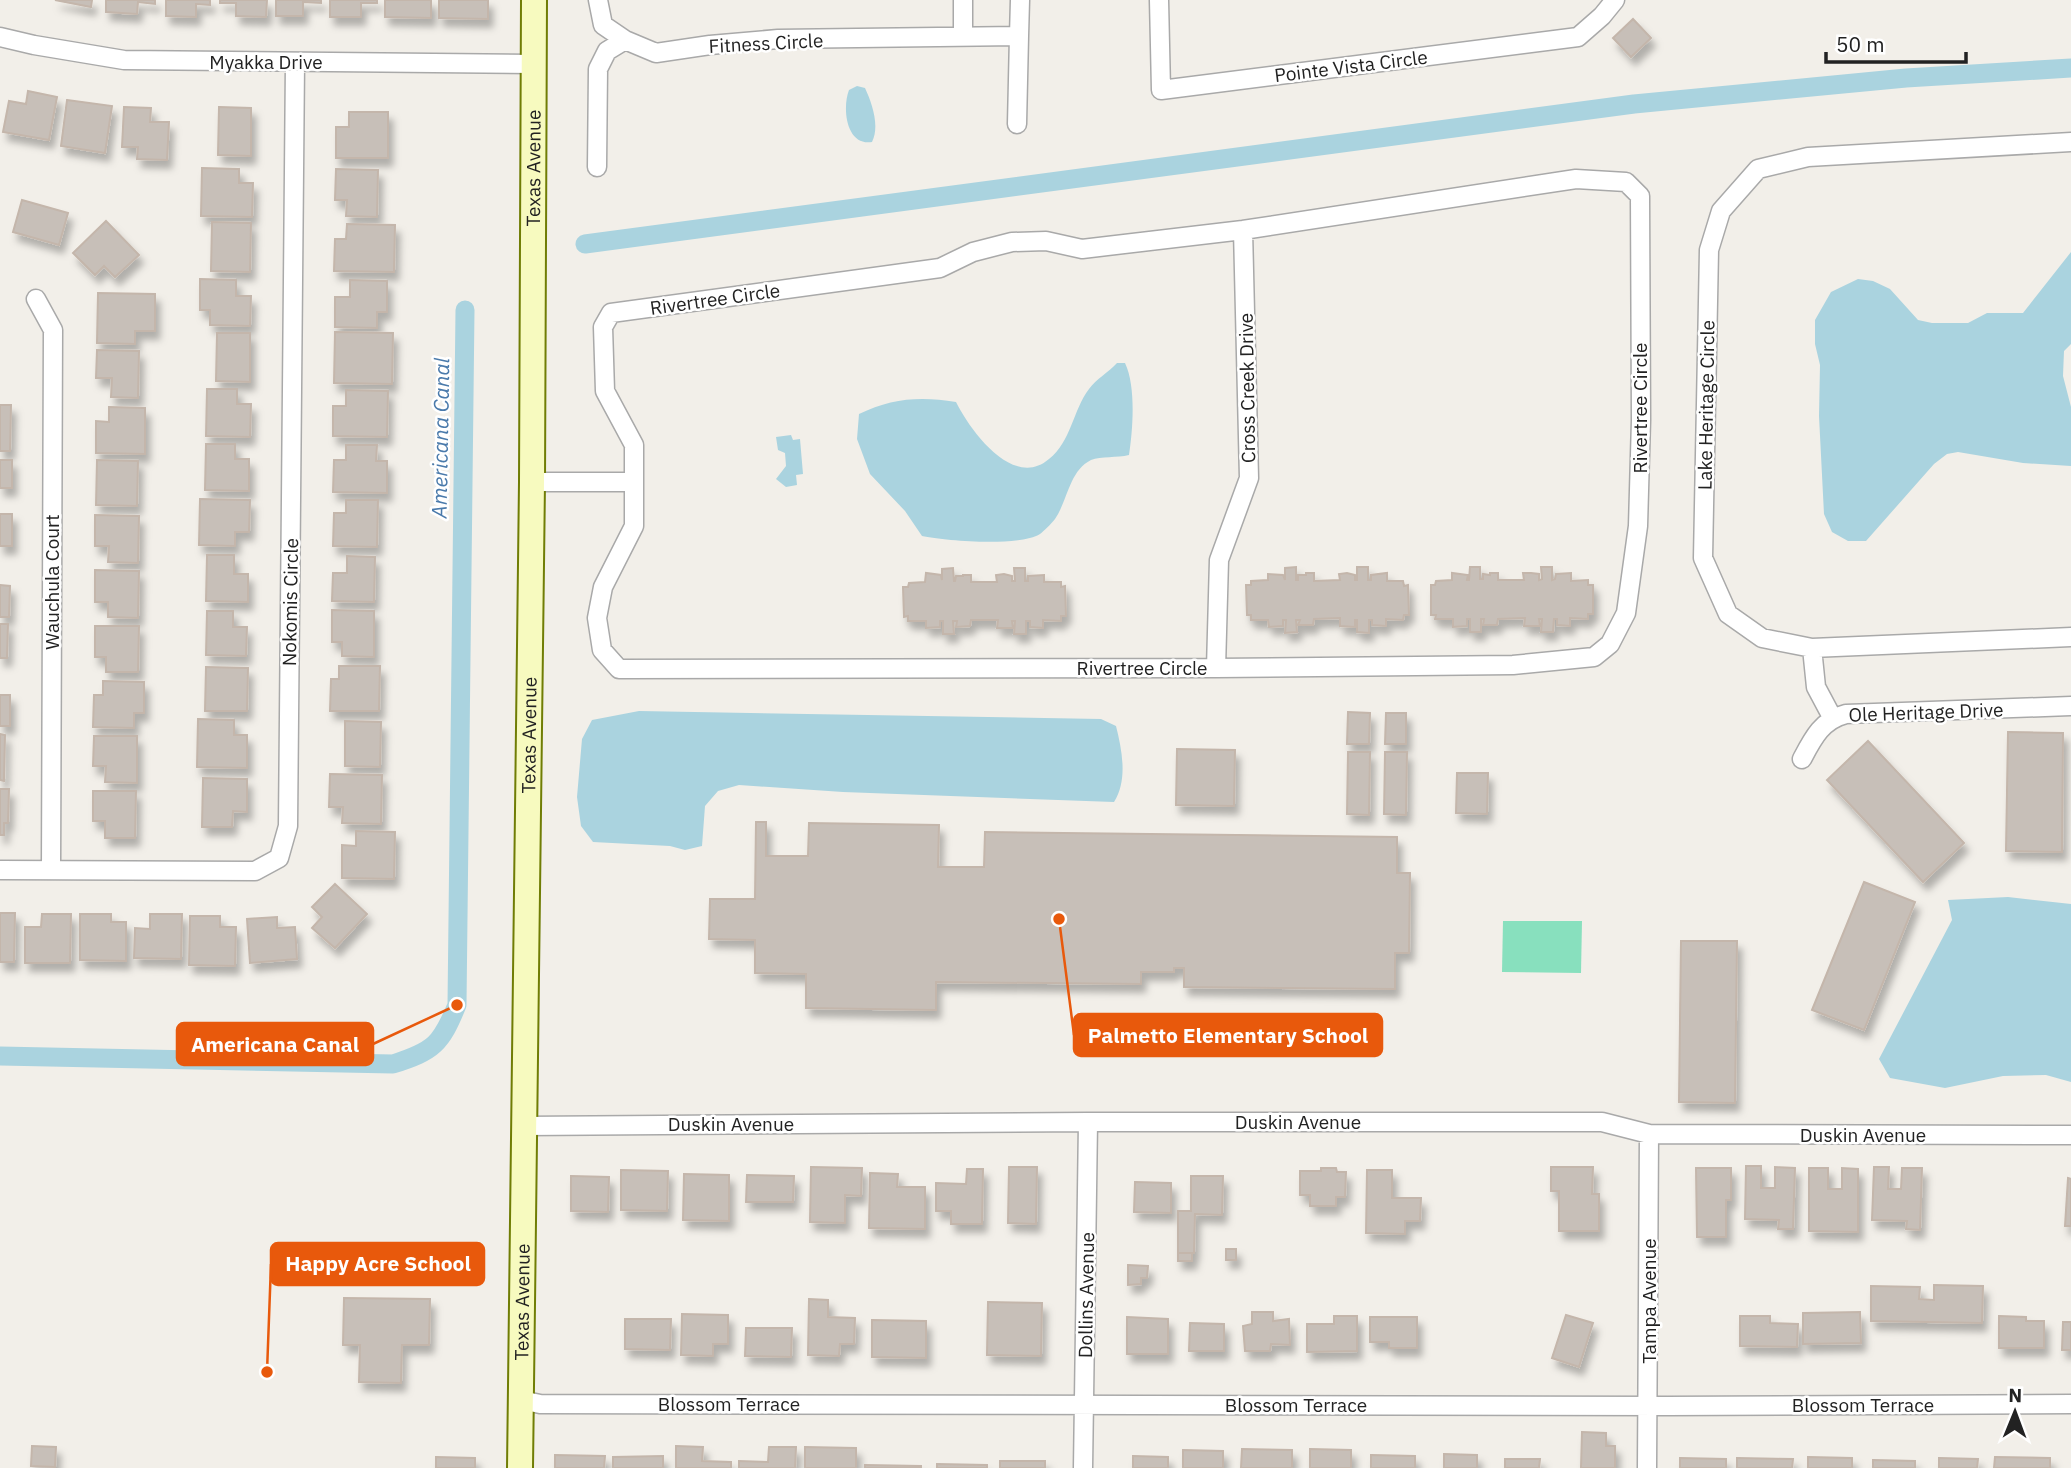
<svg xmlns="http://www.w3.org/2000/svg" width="2071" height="1468" font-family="'IBM Plex Sans',sans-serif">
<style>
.pitch{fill:#88e0be}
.water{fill:#aad3df}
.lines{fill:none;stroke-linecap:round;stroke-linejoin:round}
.canal{stroke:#aad3df;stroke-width:19}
.building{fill:#c7bfb8;stroke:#c4b6ab;stroke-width:2;filter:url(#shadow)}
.street-casing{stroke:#a9a9a9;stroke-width:21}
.secondary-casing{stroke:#707d05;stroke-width:28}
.street{stroke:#fff;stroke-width:18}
.secondary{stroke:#f7fabf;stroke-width:24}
.labels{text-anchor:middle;stroke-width:5;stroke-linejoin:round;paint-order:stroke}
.street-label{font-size:19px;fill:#222;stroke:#fff}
.water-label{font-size:21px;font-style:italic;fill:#4a7aab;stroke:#fff}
.leader{fill:none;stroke:#e8590c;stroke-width:2.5}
.callout-dot{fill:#e8590c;stroke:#fff;stroke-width:2.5}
.callout{fill:#e8590c;stroke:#e8590c;stroke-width:2.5}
.callout-label{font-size:21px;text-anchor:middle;font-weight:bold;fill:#fff}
</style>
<defs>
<filter id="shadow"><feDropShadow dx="4.5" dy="8" stdDeviation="3.5" flood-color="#0004"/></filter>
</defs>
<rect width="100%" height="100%" fill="#f2efe9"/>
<path class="pitch" d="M1503,921H1582L1581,973L1502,972Z"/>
<path class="water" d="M857,86L865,88C872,103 880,126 872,142C846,146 842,108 849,90Z
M2071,252V344L2064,351L2063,376L2071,407V466L2023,463L1958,452L1947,454L1934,464L1866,541H1848L1832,532L1824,514L1819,416L1820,365L1815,344V320L1831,292L1858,279L1873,281L1890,289L1918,320L1932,323H1968L1987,313H2023Z
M1117,363H1125C1136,386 1133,429 1129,455C1117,458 1101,456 1091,460C1069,471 1068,500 1055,519C1051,524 1044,531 1040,534C1019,547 946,541 922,536L905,511L870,474L857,439L859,414C891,398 921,396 956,402C970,430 1013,490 1049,459C1071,442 1073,410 1089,389C1096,379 1109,372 1117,363Z
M791,435L793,440L800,439L803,474L796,475L797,485L786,487L776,479L786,466L785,453L778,450L776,437Z
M639,711L1101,719L1116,726C1122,750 1128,780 1114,802L843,792L739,785L718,791L705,806L702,846L685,850L670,846L593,842L581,826L577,797L582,739L592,720Z
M2008,897L2071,904V1082L2046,1075L2003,1076L1945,1088L1890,1078L1879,1059L1952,920L1948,900Z"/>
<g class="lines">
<path class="canal" d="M585,244L1634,104L1906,78L2071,68
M0,1056L393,1064C434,1051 441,1044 457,1005L465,310"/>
</g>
<path class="building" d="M55,0H92L91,7Z
M106,0H155V4L138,2L137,14L106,12Z
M166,0H210V5L196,4V17L166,16Z
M220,0H267L266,17L236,16V3H220Z
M276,0H321V3L303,2V16H276Z
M330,0H377V3H361V17H330Z
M385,0H431V18L385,17Z
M439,0H488V19L439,18Z
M1633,19L1651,38L1631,57L1613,38Z
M28,91L57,97L49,140L3,132L9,101L26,104Z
M67,100L112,106L105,153L61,146Z
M124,107L151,108L150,122H169L167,160L137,159L138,147H122Z
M219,107L251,108V156L218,155Z
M349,112H388V158H336V127H349Z
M202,168L239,169V183H253L252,217L201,216Z
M336,169L378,170L377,217L346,216L347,200H335Z
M22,200L68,213L59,245L13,232Z
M106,221L139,255L115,277L104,266L95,275L73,253Z
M212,222L251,223L250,272L211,271Z
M347,224L395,225L394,272L334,271L335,239H346Z
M200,279L236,280V296H251L250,326L210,325V310H200Z
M350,280L387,281V312H377V328L335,327V297H350Z
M98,293L155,294V331H135V344L97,343Z
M335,332L393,333L392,384L334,383Z
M217,333H250V382L216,381Z
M97,350L139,351L138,398L111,397L112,378H96Z
M207,389H237V404H251L250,437L206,436Z
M346,390L388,391L387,437L333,436V406H346Z
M0,405H11L10,451H0Z
M109,407L145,408V454L96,453V421L109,422Z
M206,444H235V459H249V491L205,490Z
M346,445H377L376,461H387V493L333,492L334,460H346Z
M0,460H12V488H0Z
M97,460L138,461L137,506L96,505Z
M200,499L250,500L249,532H235V546L199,545Z
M346,500H378L377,547L333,546L334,513H346Z
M0,514H12V546H0Z
M95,515L139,516L138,563L108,562L109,546H95Z
M207,555H234V574H248V602L206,601Z
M347,556L375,557L374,602L332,601L333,573H347Z
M1296,567V580H1298V575H1306V573H1314V581L1340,580L1339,574L1347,573L1355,575V580H1357V567H1368V580H1371V575L1387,573V581H1403L1404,586L1408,585L1409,615H1404L1403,620L1386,619V626L1372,625V620H1369V633L1357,632V620H1355V627L1340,626V618L1314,619L1313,625H1298L1300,620H1296L1297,632L1285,633L1286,620H1283V626L1269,627L1268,620H1251V615H1247L1246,585H1251V581L1268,580V574L1283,575L1285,580V568Z
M1470,567H1480V579H1483V574L1490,575V573H1498V580H1524L1523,573H1531L1539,574V580L1542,579L1541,567H1552V580L1555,579L1556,574L1571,573V581L1588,580V585H1593V614H1588V619L1570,618V626L1557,625V619H1554L1553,632H1541L1542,619H1539L1540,626H1524L1525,618L1498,619L1497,625H1483L1484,619H1481V632H1470V619H1467V626L1453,627V619H1435L1436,615H1431V585H1435L1436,581L1452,580V573L1468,575L1467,580H1469Z
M953,568L954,581H955L956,576H963V575H971V582H997L996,575L1004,574L1012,576V581H1015L1014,568H1025V581H1028V576L1044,575V582H1061V587L1065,586L1066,616H1061V621L1043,620V628L1030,627V621H1026V634H1014L1015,621H1012L1013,628H997L998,620H971L970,626L956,627L957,621H953L954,634H943V621H940V627L926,628V621H908V616L904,617L903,587H908L909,583L925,582L926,573L941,575L942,580V569Z
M95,570L139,571L138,618L108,617V602H95Z
M0,585L10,586L9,617H0Z
M332,610L374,611V657L342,656V642H332Z
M207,611H233V627H247L246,656L206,655Z
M0,624H8L7,658H0Z
M95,626H139L138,672H106V657H95Z
M339,666H380L379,711H330L331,679H339Z
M206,667L248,668L247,711H205Z
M103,681L144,682V713H134V728L93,727L94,695H103Z
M0,695H10V726H0Z
M1348,712L1370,713L1369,744H1347Z
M1386,713H1406V744H1385Z
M198,719L234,720V735H247V768L197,767Z
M345,721L381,722L380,767L345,766Z
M2008,732L2063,733L2062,852L2006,851Z
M0,734L5,735L4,781L0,780Z
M94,736H137V783L105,782L106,766H93Z
M1868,741L1964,843L1923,882L1827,780Z
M1177,749L1235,750L1234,806L1176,805Z
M1348,752H1370L1369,815L1347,814Z
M1385,752H1407L1406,815L1384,814Z
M1457,773H1488L1487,814L1456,813Z
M330,774L382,775L381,824L342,823L343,807H329Z
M203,778L247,779V812L233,811L232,827H202Z
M0,789H9L8,823H4V835H0Z
M93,791H136L135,838H105V821H93Z
M756,822H766V856H808L809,823L939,825L938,867H984L985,832L1397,837V873H1410L1409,953H1395V989L1184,987V968H1174V972H1141V984L936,982V1010L806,1008V974L755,973V940L709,939L710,899H755Z
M356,831L395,832L394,879L342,878V845L356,846Z
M1864,882L1915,902L1864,1030L1812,1010Z
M335,884L367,914L335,948L312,928L322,917L312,907Z
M0,913H15L14,962H0Z
M42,914H71L70,963H25V927H41Z
M80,914H111V922H126V961L80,960Z
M150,914H182L181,959L134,958L135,928L150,929Z
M190,916H220V927H236L235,966L189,965Z
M277,917V928L295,927L297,959L250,963L247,919Z
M1681,941H1737L1735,1103L1679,1102Z
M1746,1166H1761V1188H1775V1167L1795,1168L1793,1229H1778L1779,1220L1745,1219Z
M811,1167L862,1168L861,1196L845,1195V1223L810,1222Z
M1009,1167H1037L1036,1224L1008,1223Z
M1551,1167H1593L1592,1194H1599V1231H1559V1191H1551Z
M1874,1167H1889L1888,1189H1901L1902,1168H1922L1920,1230L1906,1229L1907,1221L1872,1220Z
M1321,1168H1336L1337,1172H1346L1345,1197H1336V1206H1310V1195H1300V1171H1321Z
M1696,1168H1731V1200H1726V1237H1697Z
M1809,1168H1828V1189H1842V1168L1858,1169V1232L1809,1231Z
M967,1169H983L982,1224H951V1211H936V1183L966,1184Z
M621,1170L668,1171L667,1211L621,1210Z
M1367,1170H1392V1198H1421L1420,1221H1405V1234L1366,1233Z
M870,1173L898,1174L897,1187H925V1229L869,1228Z
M684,1174L729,1175V1221L683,1220Z
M747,1175L794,1176L793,1202H746Z
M571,1176L609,1177L608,1212L571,1211Z
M1191,1176H1223L1222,1215L1195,1214L1194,1253H1178V1211H1191Z
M2068,1178L2071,1179V1226H2065Z
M1135,1182L1171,1183V1213L1134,1212Z
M1226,1249H1236V1260H1226Z
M1178,1253H1192V1261H1178Z
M1128,1265L1148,1266L1147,1278H1141V1284L1128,1285Z
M1934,1285L1983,1286L1982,1323L1871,1321V1286L1920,1287L1919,1299L1934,1300Z
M344,1298L430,1299L429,1345H402L401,1383L359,1382L360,1345H343Z
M809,1299L828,1300V1317L855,1318L854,1344H840L839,1356L808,1355Z
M988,1302L1042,1303L1041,1356L987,1355Z
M1252,1312H1273V1321L1289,1319L1290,1345L1271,1344L1270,1351H1245L1243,1326L1252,1324Z
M1860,1312L1861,1343L1803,1344V1313Z
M682,1314L728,1315V1344H713V1356L681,1355Z
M1566,1315L1593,1323L1579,1367L1552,1358Z
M1334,1316H1357V1351L1307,1352V1324H1334Z
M1740,1316H1770V1323L1798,1324L1797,1347L1740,1346Z
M1999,1316L2026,1317V1321H2044V1348H1999Z
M1127,1317L1168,1319V1354H1127Z
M1370,1317H1417V1348H1389V1342H1370Z
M625,1319H671L670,1350L625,1349Z
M872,1320L926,1321V1358L872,1357Z
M2063,1322H2071V1350H2062Z
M1190,1323L1224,1324V1351H1189Z
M746,1328H792L791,1357L745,1356Z
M1582,1432L1606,1433V1446H1615V1468H1581Z
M32,1446L56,1447L55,1467L31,1466Z
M676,1446L703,1447L702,1461L731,1462V1468H676Z
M769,1447H796L795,1468H739V1461L768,1462Z
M805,1447L856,1448V1468H805Z
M1242,1449L1292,1450V1468H1241Z
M1310,1449L1351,1450V1468H1310Z
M1183,1450L1223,1451V1468H1183Z
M1444,1454L1477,1455V1468H1444Z
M555,1455L605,1456L604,1468H555Z
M1371,1455L1415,1456V1468H1371Z
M663,1456V1468H613V1457Z
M1133,1456L1168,1457V1468H1133Z
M436,1457L475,1458V1468H436Z
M1808,1457L1852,1458V1468H1808Z
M1995,1457L2050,1458V1468H1994Z
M1680,1458L1726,1459V1468H1680Z
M1737,1458L1793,1459L1792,1468H1737Z
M1939,1458L1978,1459L1977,1468H1939Z
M1505,1459H1540L1539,1468H1505Z
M1873,1460L1915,1461V1468H1873Z
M1000,1461H1045V1468H1000Z
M937,1464L987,1465V1468H937Z
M865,1465L921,1466V1468H865Z"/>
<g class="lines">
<g class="street-casing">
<path id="street" d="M598,0L603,25L625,40L656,53L710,45L778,39L1019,36L1020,0
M963,0V37
M1159,0L1161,90L1578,37L1602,16L1615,0
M0,37L34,45L124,60L534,64
M1017,124L1019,36
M2071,142L1808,157L1758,169L1721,211L1709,250L1703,558L1728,614L1762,638L1812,648L2071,637
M597,167L598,69L607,51L625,40
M1576,179L1626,182L1640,196L1641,420L1638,526L1626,613L1610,644L1594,657L1513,665L1216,668L619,669L602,650L597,618L603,587L634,526V445L605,391L603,327L611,313L940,268L973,252L1012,242L1046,241L1082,249L1243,230Z
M36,299L53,330L51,870
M532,482H634
M1812,648L1816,687L1832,717
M1216,668L1219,560L1249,478L1243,230
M1802,759C1813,738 1822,720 1846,714L2071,706
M0,870L255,871L279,858L288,826L295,62
M524,1126L1088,1122H1602L1649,1134L2071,1135
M521,1400L540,1404L1667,1406L2071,1404
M1083,1468L1088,1122
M1647,1468L1649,1134"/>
</g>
<g class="secondary-casing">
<g id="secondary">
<path id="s1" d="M520,1468L532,482L534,0"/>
</g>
</g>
<use href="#street" class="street"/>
<use href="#secondary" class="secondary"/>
</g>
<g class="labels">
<g class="street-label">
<text transform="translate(766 43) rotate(-3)" y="7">Fitness Circle</text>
<text x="266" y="69">Myakka Drive</text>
<text transform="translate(1351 66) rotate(-7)" y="7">Pointe Vista Circle</text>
<text dy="7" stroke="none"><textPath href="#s1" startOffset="1300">Texas Avenue</textPath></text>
<text transform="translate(715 299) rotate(-8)" y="7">Rivertree Circle</text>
<text transform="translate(1247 388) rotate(-91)" y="7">Cross Creek Drive</text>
<text transform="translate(1706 405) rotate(-89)" y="7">Lake Heritage Circle</text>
<text transform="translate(1640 408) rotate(-90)" y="7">Rivertree Circle</text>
<text transform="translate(52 582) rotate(-90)" y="7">Wauchula Court</text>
<text transform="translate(290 602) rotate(-89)" y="7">Nokomis Circle</text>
<text x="1142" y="675">Rivertree Circle</text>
<text transform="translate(1926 712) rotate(-2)" y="7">Ole Heritage Drive</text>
<text dy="7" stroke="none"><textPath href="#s1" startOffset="733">Texas Avenue</textPath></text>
<text x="1298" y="1129">Duskin Avenue</text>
<text x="731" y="1131">Duskin Avenue</text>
<text x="1863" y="1142">Duskin Avenue</text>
<text transform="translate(1086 1295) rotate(-89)" y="7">Dollins Avenue</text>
<text dy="7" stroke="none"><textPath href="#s1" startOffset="166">Texas Avenue</textPath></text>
<text transform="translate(1649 1301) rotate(-90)" y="7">Tampa Avenue</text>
<text x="729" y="1411">Blossom Terrace</text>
<text x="1296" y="1412">Blossom Terrace</text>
<text x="1863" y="1412">Blossom Terrace</text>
</g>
<g class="water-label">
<text transform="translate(441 438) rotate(-89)" y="7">Americana Canal</text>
</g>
</g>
<path class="leader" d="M1059 919L1074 1035M457 1005L373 1044M267 1372L271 1264"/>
<g class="callout-dot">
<circle cx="1059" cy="919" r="7"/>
<circle cx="457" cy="1005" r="7"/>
<circle cx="267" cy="1372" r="7"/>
</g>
<g class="callout">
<rect x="1074" y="1014" width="308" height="42" rx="7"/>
<rect x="177" y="1023" width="196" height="42" rx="7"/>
<rect x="271" y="1243" width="213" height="42" rx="7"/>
</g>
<g class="callout-label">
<text x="1228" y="1043">Palmetto Elementary School</text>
<text x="275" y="1052">Americana Canal</text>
<text x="378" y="1271">Happy Acre School</text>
</g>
<g transform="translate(2015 1412) rotate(1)" stroke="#ffffff" stroke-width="5" paint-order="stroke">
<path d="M0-5L12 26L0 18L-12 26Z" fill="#222222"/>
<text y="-10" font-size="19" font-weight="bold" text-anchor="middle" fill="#222222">N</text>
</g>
<path d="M1826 52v10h140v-10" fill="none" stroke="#222222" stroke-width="3.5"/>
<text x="1836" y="52" font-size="21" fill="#222222" stroke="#ffffff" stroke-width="5" paint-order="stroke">50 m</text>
</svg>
